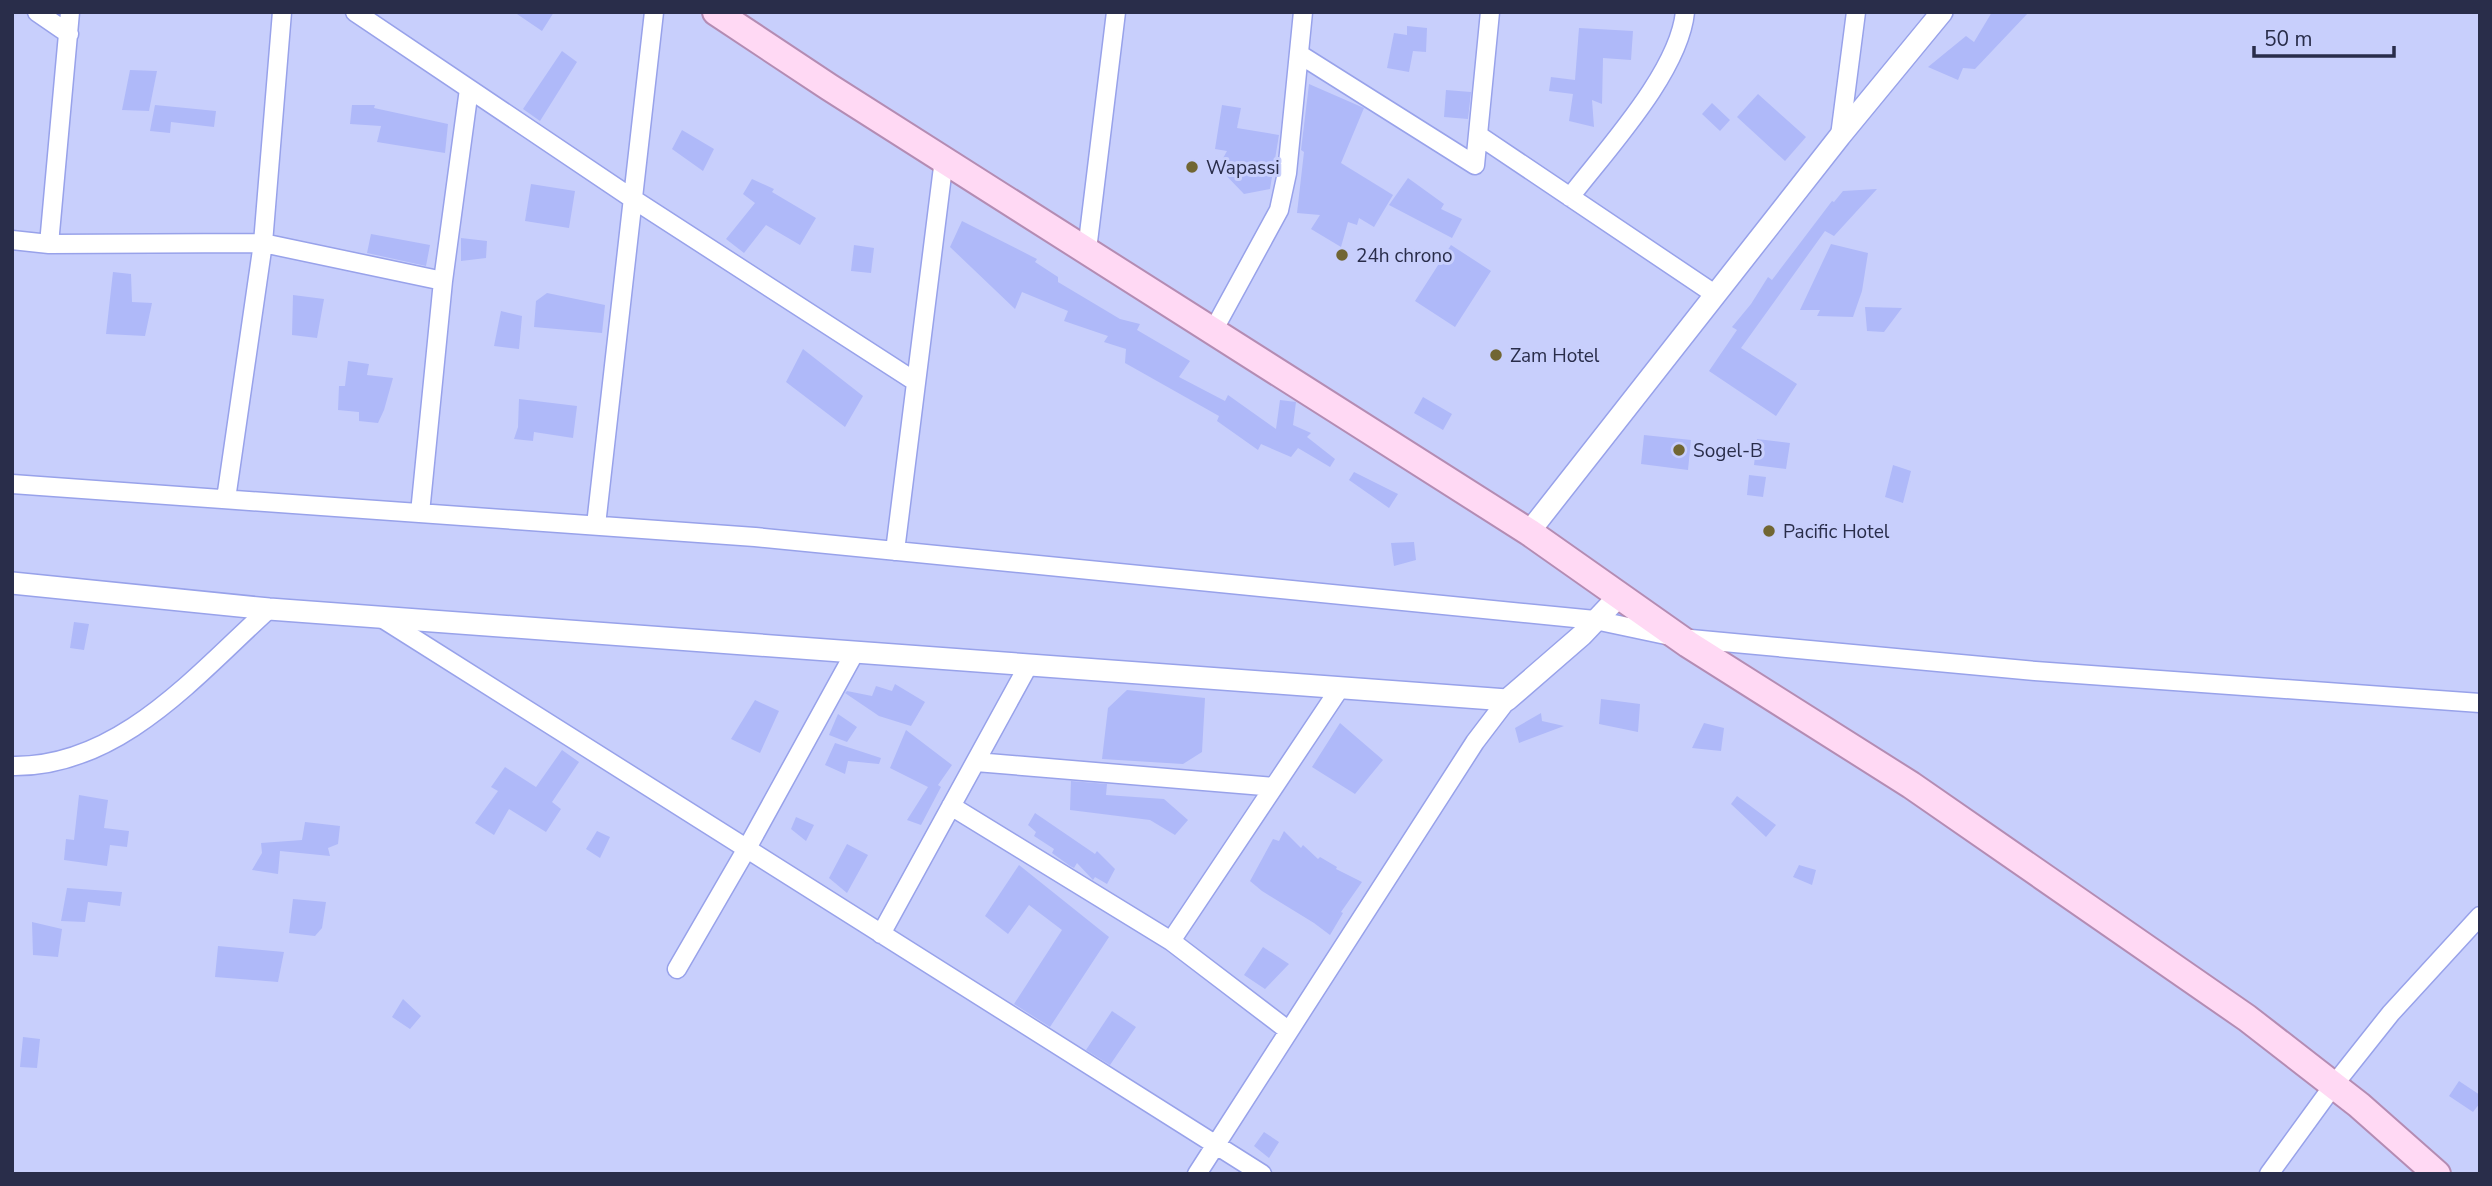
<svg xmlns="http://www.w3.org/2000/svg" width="2492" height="1186" font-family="'Nunito Sans',sans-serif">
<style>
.building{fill:#afb9f9}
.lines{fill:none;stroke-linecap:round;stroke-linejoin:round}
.minor-casing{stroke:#98a2ea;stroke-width:21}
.tertiary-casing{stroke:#98a2ea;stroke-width:24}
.primary-casing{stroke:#b48cb3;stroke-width:30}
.minor{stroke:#fff;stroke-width:18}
.tertiary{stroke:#fff;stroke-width:21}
.primary{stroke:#ffd9f4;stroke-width:26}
.poi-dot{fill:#716633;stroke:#c8cffc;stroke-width:2.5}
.labels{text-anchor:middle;stroke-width:6;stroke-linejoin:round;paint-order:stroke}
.poi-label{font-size:19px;fill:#292d4a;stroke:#c8cffc;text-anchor:start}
</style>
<rect width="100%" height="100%" fill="#c8cffc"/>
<path class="building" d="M514,12H554L542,31Z
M1992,12H2029L1975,69L1963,68L1958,80L1928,67L1966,36L1974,42Z
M1407,26L1427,28L1426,52L1413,51L1409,72L1387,68L1394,33L1407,35Z
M1579,28L1633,31L1631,60L1603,58L1602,104L1592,100L1594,127L1569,121L1573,94L1549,91L1551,77L1575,80Z
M562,51L577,62L540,121L523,109Z
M130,70L157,71L149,111L122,110Z
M1309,84L1364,108L1341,163L1393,195L1374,227L1359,218L1357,225L1348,222L1341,247L1311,229L1320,215L1297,213L1304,152L1301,150Z
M1446,90L1471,92L1468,119L1444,117Z
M1758,94L1806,137L1785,161L1737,117Z
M1712,103L1730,120L1720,131L1702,114Z
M155,105L216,111L214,127L171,122L170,133L150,131Z
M352,105H375L374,108L448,124L445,153L377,142L381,126L350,124Z
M1222,105L1241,108L1237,128L1279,135L1270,189L1244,194L1218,167L1227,151L1215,149Z
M682,130L714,149L703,171L672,149Z
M1408,178L1444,204L1441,209L1462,219L1452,238L1389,205Z
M752,179L774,189L772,192L816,218L800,245L766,225L744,253L726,239L755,203L743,194Z
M531,184L575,191L569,228L525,221Z
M1877,189L1834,236L1825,231L1741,348L1797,384L1776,416L1709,371L1737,330L1732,327L1751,304L1768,277L1772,280L1832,201L1834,202L1843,191Z
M962,221L1037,259L1035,262L1058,277V282L1120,319L1140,324L1137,330L1190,361L1179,377L1225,401L1228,395L1276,429L1280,400L1296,402L1293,425L1311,433L1307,437L1335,459L1330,467L1298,448L1291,457L1261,444L1258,450L1217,421L1219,416L1125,363L1126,349L1104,342L1108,336L1064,321L1068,311L1022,292L1015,309L950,247Z
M371,234L430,245L426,266L367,253Z
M461,238L487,241L486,258L461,261Z
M1831,244L1868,253L1862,291L1853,317L1817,316L1820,310H1800Z
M854,245L874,248L871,273L851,271Z
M1451,245L1491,271L1455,327L1415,301Z
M113,272L131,274L132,302L152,303L145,336L106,334Z
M547,293L605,305L602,333L534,327L536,301Z
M293,295L324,299L317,338L292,335Z
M1865,307L1902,308L1884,332L1867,331Z
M501,311L522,316L519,349L494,346Z
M803,349L863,396L845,427L786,382Z
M348,361L369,364L367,375L393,378L384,410L378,423L359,421V412L338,410L339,386H345Z
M1423,397L1452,414L1443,430L1414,413Z
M519,399L577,406L573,438L534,432L533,441L514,439L518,427Z
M1644,435L1691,440L1688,470L1641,464Z
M1757,439L1790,443L1786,469L1754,465Z
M1893,465L1911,471L1903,503L1885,497Z
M1354,472L1398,494L1389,508L1349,480Z
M1749,475L1766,477L1763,497L1747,495Z
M1414,542L1416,560L1394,566L1391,543Z
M74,622L89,624L84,650L70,648Z
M895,684L925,702L911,726L879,716L845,693L847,691L872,696L876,686L892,691Z
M1127,690L1205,698L1202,752L1183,764L1102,759L1108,708Z
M1601,699L1640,704L1638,732L1599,724Z
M755,700L779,711L760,753L731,739Z
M1541,713L1542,721L1564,726L1519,743L1515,728Z
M838,714L857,727L847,742L829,735Z
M1340,723L1383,760L1355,794L1312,767Z
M1704,723L1724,728L1721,751L1692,748Z
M906,730L952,765L938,785L941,787L921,825L907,820L928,787L890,768Z
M835,743L881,758L879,764L848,761L845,774L825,765Z
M562,750L579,762L552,802L561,809L546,832L509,809L494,835L475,823L498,791L491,787L505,767L536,787Z
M1071,781L1107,784L1106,795L1164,799L1188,820L1175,835L1150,820L1070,810Z
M79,795L108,800L104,828L129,831L127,847L110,845L107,866L64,860L66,839L74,840Z
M1737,796L1776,825L1766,837L1731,804Z
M1035,813L1095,854L1097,851L1115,869L1107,884L1095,877L1093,880L1077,863L1074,868L1070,866L1052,853L1054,849L1034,836L1036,832L1028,825Z
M796,817L814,825L806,841L791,829Z
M305,822L340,826L338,844L328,848L330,856L280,851L278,874L252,870L262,853L261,843L302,840Z
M597,831L610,837L600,858L586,849Z
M1284,831L1301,848L1303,845L1318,859L1320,857L1337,867L1336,869L1362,882L1341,912L1343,913L1330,935L1314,923L1262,891L1250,881L1273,839L1279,841Z
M847,844L868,855L847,893L829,878Z
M1019,865L1109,937L1050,1027L1014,1004L1062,930L1029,905L1008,934L985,916Z
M1799,865L1816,870L1812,885L1793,877Z
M67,888L122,892L120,906L88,902L85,922L61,921Z
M293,899L326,902L322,928L315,936L289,933Z
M32,922L62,929L58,957L33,955Z
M218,946L284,952L278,982L215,977Z
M1263,947L1289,964L1265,989L1244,975Z
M403,999L421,1016L410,1029L392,1017Z
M1112,1011L1136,1027L1110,1065L1086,1050Z
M23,1037L40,1039L37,1068L20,1067Z
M2459,1081L2480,1095V1103L2473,1112L2449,1096Z
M1264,1132L1279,1142L1269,1158L1254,1146Z"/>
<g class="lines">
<g class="minor-casing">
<path id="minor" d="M37,12L69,34
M355,12L633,199L916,382
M1299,54L1475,165L1490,12
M1478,135L1716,295
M1840,136L1856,12
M1570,197C1607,149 1679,72 1685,12
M12,240L49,244L263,243L443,281
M49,244L70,12
M1087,250L1116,12
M1213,331L1279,210L1287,173L1303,12
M12,484L755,537L1595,620L1680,638L2035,671L2480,703
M226,499L263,243L282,12
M420,513L443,281L469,89
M596,525L654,12
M895,551L944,159
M380,617L1262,1174
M976,762L1274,787
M12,766C119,768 196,675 269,609
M951,806L1171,941L1289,1031
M881,934L1028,666
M1171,941L1340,688
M677,969L746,850L855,652
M1197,1174L1475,742L1507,700
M2269,1174L2333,1086L2391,1013L2480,916"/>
</g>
<g class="tertiary-casing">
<path id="tertiary" d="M1529,532L1840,136L1942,12
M12,583L269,609L1507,700L1582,635L1619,596"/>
</g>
<g class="primary-casing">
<path id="primary" d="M716,12L829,87L1529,532L1688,644L1911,785L2247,1018L2359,1105L2437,1174"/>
</g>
<use href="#minor" class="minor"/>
<use href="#tertiary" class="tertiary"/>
<use href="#primary" class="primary"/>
</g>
<g class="poi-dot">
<circle cx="1192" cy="167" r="7"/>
<circle cx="1342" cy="255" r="7"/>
<circle cx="1496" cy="355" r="7"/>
<circle cx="1679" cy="450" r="7"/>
<circle cx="1769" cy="531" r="7"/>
</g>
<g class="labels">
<g class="poi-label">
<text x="1206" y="174">Wapassi</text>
<text x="1356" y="262">24h chrono</text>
<text x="1510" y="362">Zam Hotel</text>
<text x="1693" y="457">Sogel-B</text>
<text x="1783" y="538">Pacific Hotel</text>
</g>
</g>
<rect width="2492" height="1186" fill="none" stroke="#292d4a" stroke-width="28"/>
<path d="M2254 46v10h140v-10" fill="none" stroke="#292d4a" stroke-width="3.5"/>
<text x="2264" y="46" font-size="21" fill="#292d4a" stroke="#c8cffc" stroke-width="5" paint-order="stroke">50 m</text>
</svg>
